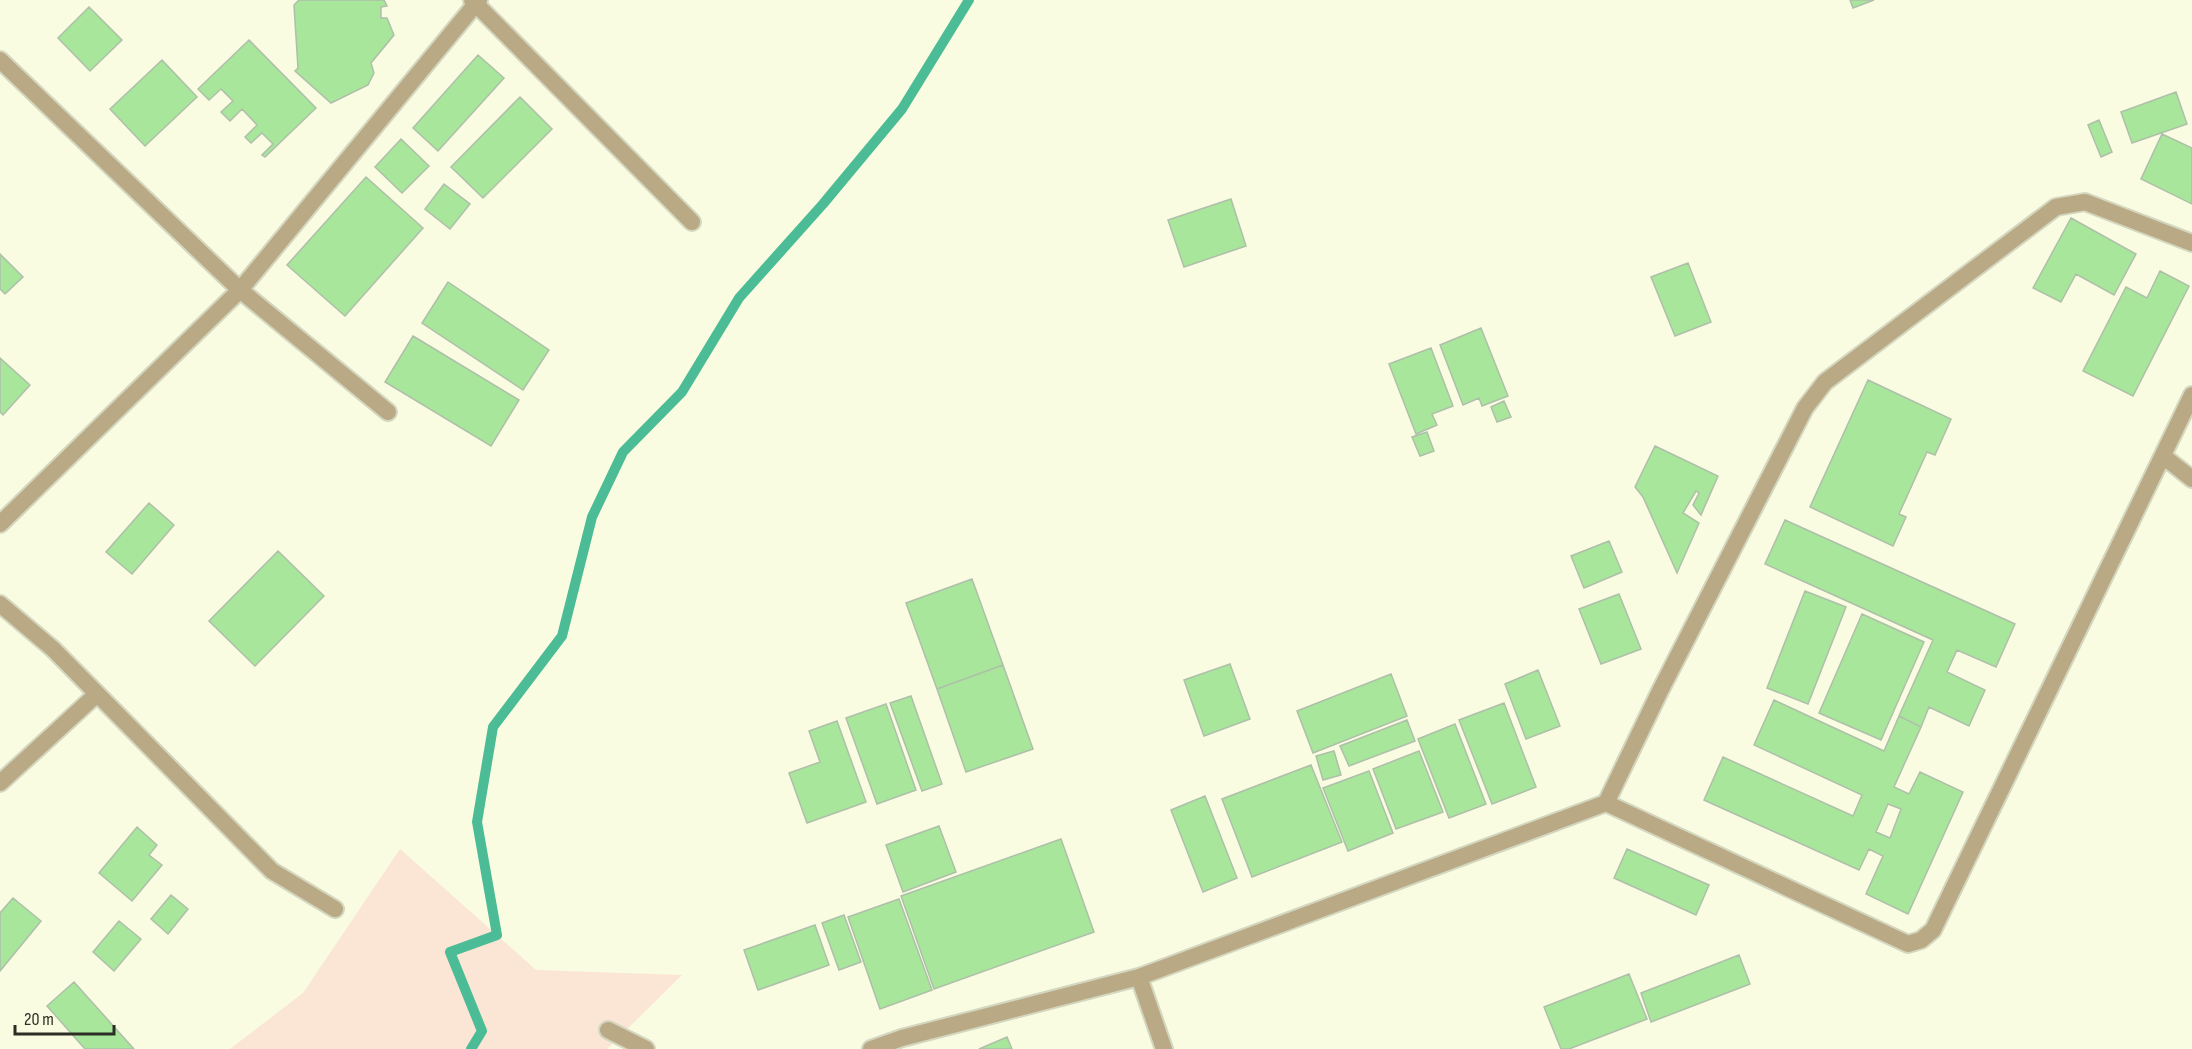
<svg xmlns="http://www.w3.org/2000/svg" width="2192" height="1049" font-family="'Sofia Sans Condensed',sans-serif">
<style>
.green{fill:#fbe5d5}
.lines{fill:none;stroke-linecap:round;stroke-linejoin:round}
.stream{stroke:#4bbc96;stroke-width:10}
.building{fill:#a8e69b;stroke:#aebfaa;stroke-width:1.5;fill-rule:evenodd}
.minor-casing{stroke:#d4d7bf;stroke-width:20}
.minor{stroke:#baa985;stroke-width:16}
</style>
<rect width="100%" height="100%" fill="#f9fce1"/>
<path class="green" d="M400,849L536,970L682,975L607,1049H230L303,993Z"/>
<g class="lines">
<path class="stream" d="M471,1049L482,1031L450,952L497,935L477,822L493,727L562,636L592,517L623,452L682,392L739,298L823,204L902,109L969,0"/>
</g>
<path class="building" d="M299,0H384L387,6L381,7V18H387L394,35L371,63L374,73L368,85L331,103L295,71L298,68L294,5Z
M1850,0H1874L1853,8Z
M89,7L122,40L90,71L58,38Z
M249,40L316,108L265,157L262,155L273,144L262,133L251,143L245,137L257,125L242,109L230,121L221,112L233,101L221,89L209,100L198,89Z
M478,55L504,78L438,151L413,128Z
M162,60L197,97L145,146L110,109Z
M2176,92L2187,124L2132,143L2121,112Z
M520,97L552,129L483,198L451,167Z
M2099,120L2112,152L2101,157L2088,125Z
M2162,134L2192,148V204L2141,179Z
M401,139L429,166L402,193L375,167Z
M366,177L423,228L345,316L287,265Z
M444,184L470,204L450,229L425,209Z
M1231,199L1246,246L1184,267L1168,220Z
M2071,218L2136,254L2114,295L2076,274L2061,302L2033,288Z
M0,254L23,277L5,294L0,289Z
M1688,263L1711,322L1675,336L1651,277Z
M2160,271L2189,286L2133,396L2083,371L2126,287L2147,298Z
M448,282L549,350L523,390L422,323Z
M1481,328L1508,396L1482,406L1479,398L1463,405L1440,345Z
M413,336L519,400L491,446L385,382Z
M1431,348L1453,406L1432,414L1437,425L1416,434L1389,364Z
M0,358L30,385L3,415L0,412Z
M1868,380L1951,419L1935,455L1927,452L1899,514L1906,517L1893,546L1810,507Z
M1504,401L1511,417L1497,422L1491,407Z
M1427,432L1434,451L1420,456L1412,437Z
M1655,446L1718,476L1701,515L1693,505L1699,493L1696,491L1683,513L1699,523L1677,573L1643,497L1635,487Z
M149,503L174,525L132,574L106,552Z
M1785,520L2015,624L1996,667L1957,650L1947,672L1985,690L1969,726L1929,707L1921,727L1899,716L1933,640L1765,564Z
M1609,541L1622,572L1584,588L1571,556Z
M278,551L324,596L255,666L209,621Z
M972,579L1003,665L937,689L906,603Z
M1805,591L1846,607L1808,704L1767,688Z
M1619,594L1641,649L1601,664L1579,609Z
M1862,614L1924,642L1881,740L1819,713Z
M1230,664L1250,719L1204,736L1184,680Z
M1003,665L1033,749L966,772L937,689Z
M1538,670L1560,726L1526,739L1505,684Z
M1391,674L1407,716L1313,753L1297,711Z
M911,696L942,784L922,791L890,703Z
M1774,700L1884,751L1899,716L1921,727L1894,787L1909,794L1920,772L1963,792L1908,914L1866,894L1883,856L1869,849L1859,870L1704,800L1723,757L1853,816L1862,795L1754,745ZM1888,804L1901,809L1890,838L1876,832Z
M1504,703L1536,787L1492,804L1459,720Z
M886,704L916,790L877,804L846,718Z
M1407,720L1415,741L1349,766L1340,746Z
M837,721L866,802L807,823L789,773L820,762L809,731Z
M1455,724L1486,804L1449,818L1418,739Z
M1334,751L1341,775L1323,780L1316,756Z
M1419,751L1443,812L1396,829L1373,769Z
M1311,765L1342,842L1252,877L1222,799Z
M1369,771L1393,833L1348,851L1323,788Z
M1205,796L1237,878L1203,892L1171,810Z
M939,826L956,872L903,892L886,845Z
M137,827L157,845L149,855L162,865L132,901L99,873Z
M1061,839L1094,932L934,989L901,896Z
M1627,849L1709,885L1696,915L1614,878Z
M171,895L188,909L168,934L151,919Z
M13,898L41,921L0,971V913Z
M899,899L932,990L880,1009L848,917Z
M844,915L861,962L839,970L822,923Z
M119,921L141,939L114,971L93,952Z
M815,925L829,965L758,990L744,950Z
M1739,955L1750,984L1651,1022L1641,993Z
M1629,974L1647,1019L1569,1049H1561L1544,1007Z
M74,982L134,1049H85L47,1006Z
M1007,1037L1012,1049H979Z"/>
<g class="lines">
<g class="minor-casing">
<path id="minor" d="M472,0L692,222
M0,60L240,290L388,412
M2163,456L2192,479
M0,524L240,290L479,0
M0,604L53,649L272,871L335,909
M0,783L97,694
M1606,803L1660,691L1805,408L1825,382L2056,207L2085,202L2192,243
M1139,977L1164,1049
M608,1030L646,1049
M871,1049L902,1038L1139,977L1606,803L1908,944L1921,940L1933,930L2192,395"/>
</g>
<use href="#minor" class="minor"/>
</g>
<path d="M15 1025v9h99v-9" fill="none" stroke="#2c2d23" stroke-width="3"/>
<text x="24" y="1025" font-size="18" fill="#2c2d23" stroke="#f9fce1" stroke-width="4.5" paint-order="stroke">20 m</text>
</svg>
